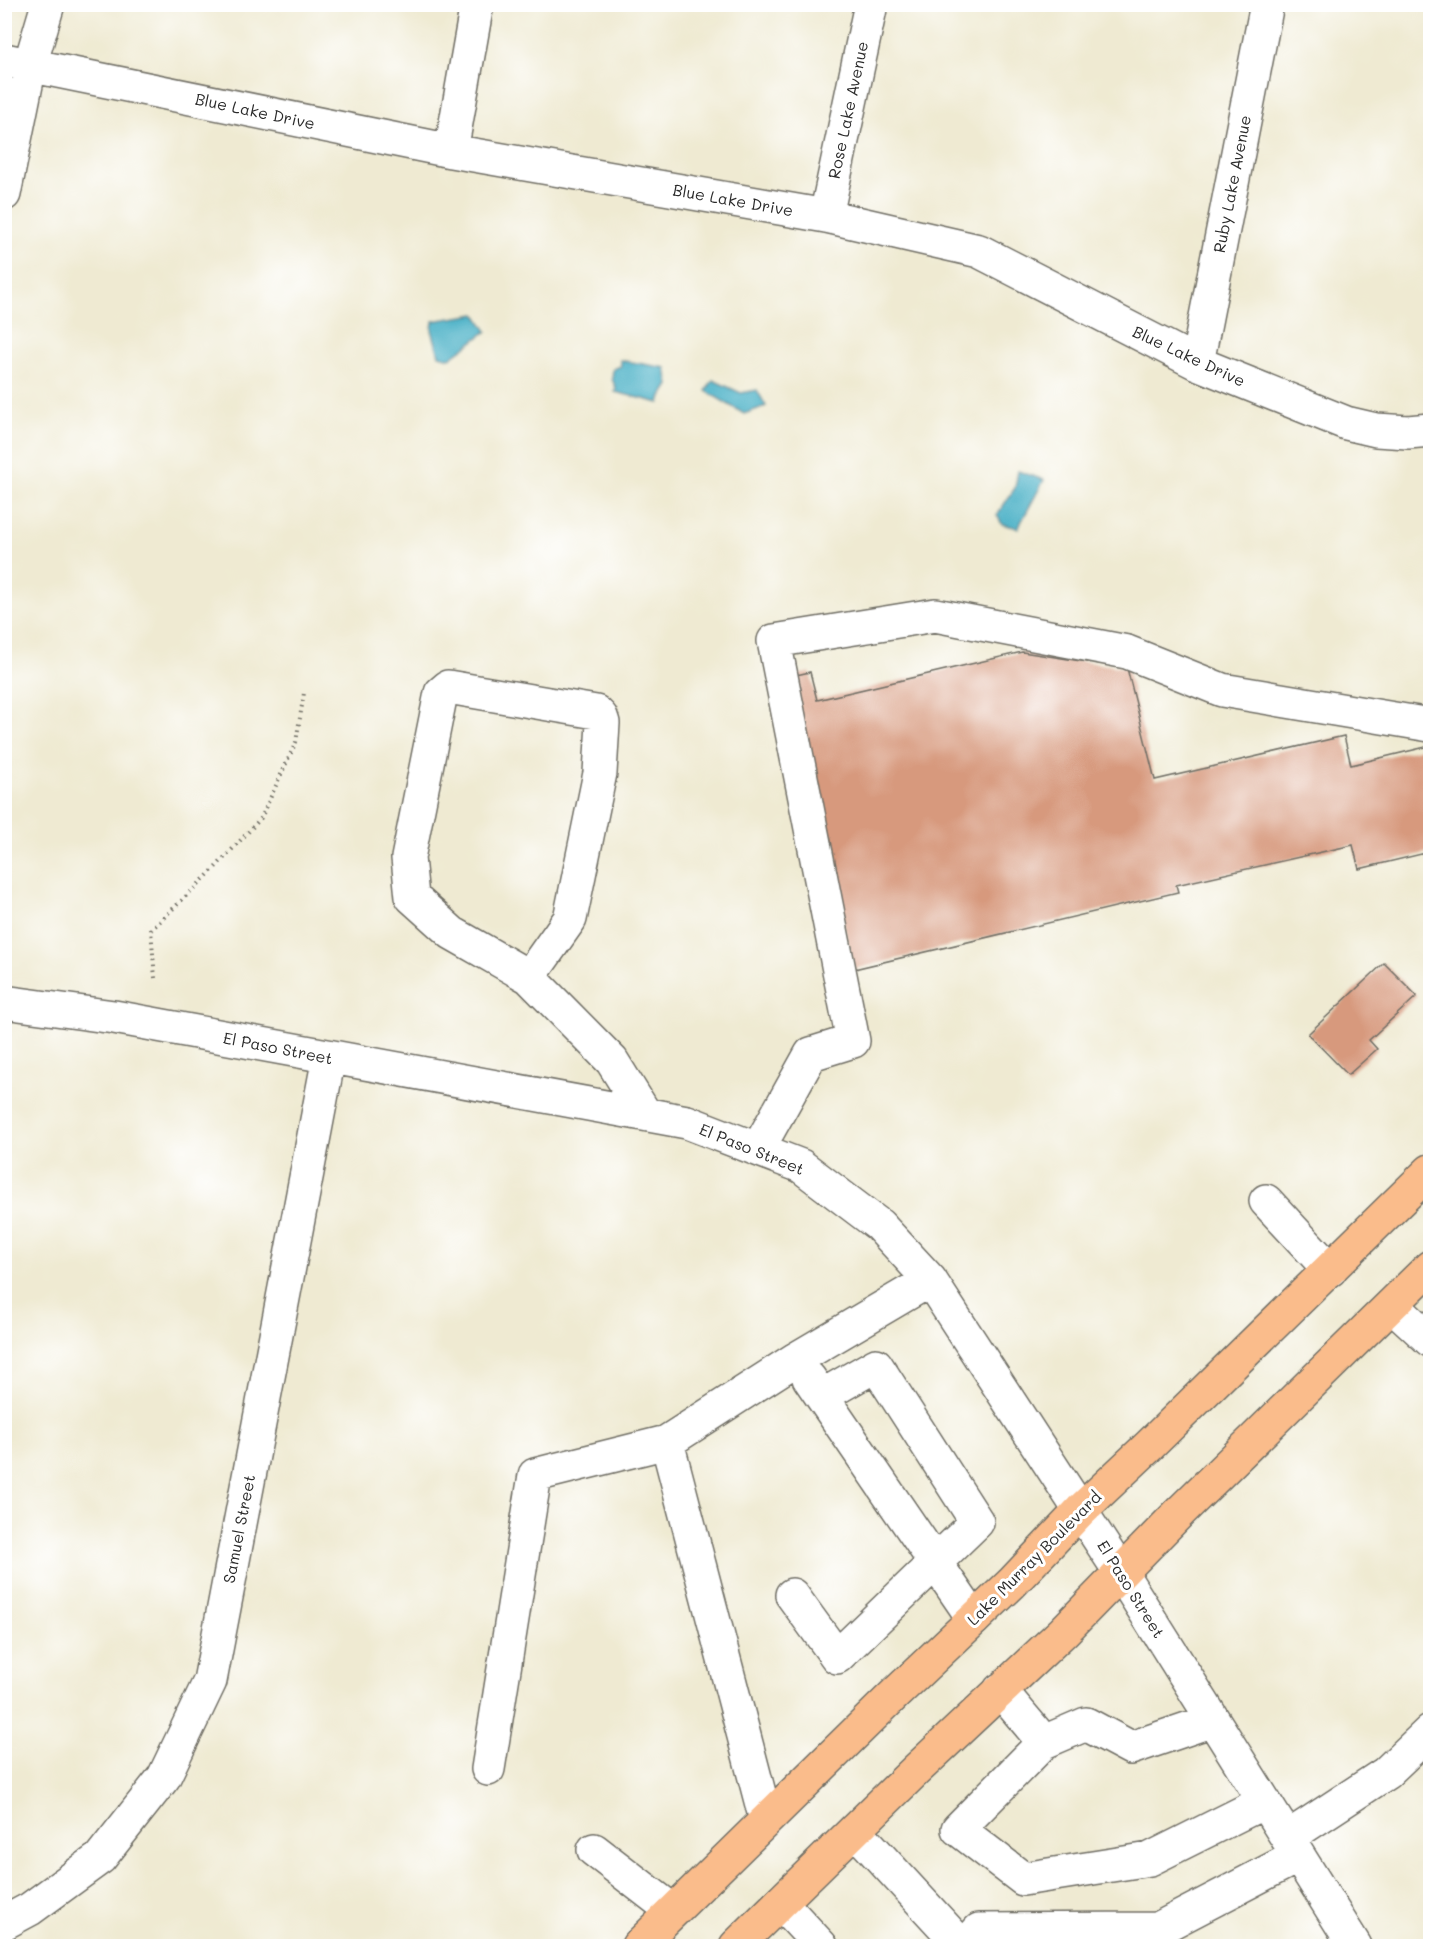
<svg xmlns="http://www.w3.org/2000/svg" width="1435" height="1951" font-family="Mali,sans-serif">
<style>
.water{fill:#48b0c6;stroke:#3a6e78;stroke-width:1.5}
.building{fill:#d7997d}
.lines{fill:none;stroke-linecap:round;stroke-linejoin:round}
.minor-casing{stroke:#706e65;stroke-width:36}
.major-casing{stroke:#706e65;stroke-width:36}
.path{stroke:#706e65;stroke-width:4;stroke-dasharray:1.5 4.5;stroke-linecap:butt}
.minor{stroke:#fff;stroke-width:33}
.major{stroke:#fabc8b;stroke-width:33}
.labels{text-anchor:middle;stroke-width:6;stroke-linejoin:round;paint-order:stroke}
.street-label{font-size:16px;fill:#2b2b2b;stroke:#fff}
</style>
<rect width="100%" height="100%" fill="#fff"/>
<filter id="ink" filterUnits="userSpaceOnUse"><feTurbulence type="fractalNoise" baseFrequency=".0167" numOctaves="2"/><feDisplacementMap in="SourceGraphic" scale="12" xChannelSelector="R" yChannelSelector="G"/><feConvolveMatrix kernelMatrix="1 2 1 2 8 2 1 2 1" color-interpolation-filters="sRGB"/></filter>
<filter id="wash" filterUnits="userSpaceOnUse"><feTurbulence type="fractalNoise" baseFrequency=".008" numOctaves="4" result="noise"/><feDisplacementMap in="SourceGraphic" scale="24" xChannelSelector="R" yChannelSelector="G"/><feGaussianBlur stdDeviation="1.35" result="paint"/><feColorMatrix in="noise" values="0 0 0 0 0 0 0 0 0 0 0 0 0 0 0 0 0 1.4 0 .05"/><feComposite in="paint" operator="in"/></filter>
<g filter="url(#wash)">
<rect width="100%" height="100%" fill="#efead2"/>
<path class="water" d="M476,314L487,331L450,358L439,355L432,330L433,321Z
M620,360L666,368L669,385L662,396L660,403L615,392L616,388L612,379L613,369L621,366Z
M713,380L741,393L757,390L766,406L744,414L706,391Z
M1018,471L1044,480L1018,528L1002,524L997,515L1015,488Z"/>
<g id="blocks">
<path class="building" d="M1022,652L1127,668L1155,780L1344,736L1351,765L1430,746V852L1359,869L1353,845L1176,885L1178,892L854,969L787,677L810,672L817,700Z
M1384,963L1417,996L1369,1040L1377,1049L1348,1075L1308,1034Z"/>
</g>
</g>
<g filter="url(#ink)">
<use href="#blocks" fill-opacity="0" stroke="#706e65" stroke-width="1.5"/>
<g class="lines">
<g class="minor-casing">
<path id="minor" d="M4,60L451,151L826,216L979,251L1197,363L1346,423L1376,430L1408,432L1430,430
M451,151L477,4
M4,194L30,65L48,4
M826,216L871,4
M1197,363L1267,4
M529,977L570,919L600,773L603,723L601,717L596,712L448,687L441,693L408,858L412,897L452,933L529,977L612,1061L645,1114
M4,1002L114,1017L687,1122L801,1166L879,1225L930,1280L1121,1573L1355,1946
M758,1149L811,1054L853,1041L774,641L935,615L1127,652L1222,690L1430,725
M1266,1201L1330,1270
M1392,1305L1430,1340
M809,1378L974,1619
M792,1595L837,1657L977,1522L876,1365L822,1396
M1000,1690L1044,1742L958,1829L1023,1879L1150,1859L1264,1802
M1044,1742L1086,1724L1131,1748L1213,1720
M488,1769L535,1475L667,1442
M766,1820L667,1442L796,1359L930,1280
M855,1830L962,1946
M1287,1838L1386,1773L1430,1731
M594,1850L673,1911
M781,1903L821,1946
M4,1923L30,1909L100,1858L164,1777L210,1681L329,1057
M965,1946L979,1930L1158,1929L1298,1856"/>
</g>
<g class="major-casing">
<path id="major" d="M638,1946L893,1696L1012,1583L1081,1510L1150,1445L1430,1171
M736,1946L915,1771L1063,1632L1181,1511L1430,1267"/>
</g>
<path class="path" d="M155,978L151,930L214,869L261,818L296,742L304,693"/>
<use href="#minor" class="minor"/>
<use href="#major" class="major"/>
</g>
</g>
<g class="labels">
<g class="street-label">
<text transform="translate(848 110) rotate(-78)" y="6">Rose Lake Avenue</text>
<text transform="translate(255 111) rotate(12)" y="6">Blue Lake Drive</text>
<text transform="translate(1232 184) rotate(-79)" y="6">Ruby Lake Avenue</text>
<text transform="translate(733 200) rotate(10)" y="6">Blue Lake Drive</text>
<text transform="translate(1189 356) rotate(25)" y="6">Blue Lake Drive</text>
<text transform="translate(278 1048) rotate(11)" y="6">El Paso Street</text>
<text transform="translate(752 1149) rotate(22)" y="6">El Paso Street</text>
<text transform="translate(239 1529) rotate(-79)" y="6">Samuel Street</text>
<text transform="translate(1034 1558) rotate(-45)" y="6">Lake Murray Boulevard</text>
<text transform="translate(1131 1589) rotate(58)" y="6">El Paso Street</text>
</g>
</g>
<rect width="1435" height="1951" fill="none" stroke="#fff" stroke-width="24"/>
</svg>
